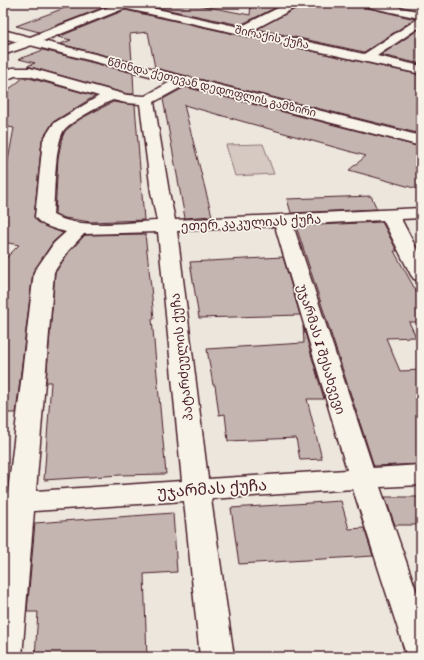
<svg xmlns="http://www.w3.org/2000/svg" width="424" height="660" font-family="Sriracha,'Noto Sans Georgian',sans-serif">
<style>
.green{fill:#d5c9c2;stroke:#907476}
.building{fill:#c4b5b0;stroke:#4a1f2b}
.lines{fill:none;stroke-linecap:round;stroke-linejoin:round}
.minor-casing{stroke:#4a1f2b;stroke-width:3}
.secondary-casing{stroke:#4a1f2b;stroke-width:3}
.primary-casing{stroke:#4a1f2b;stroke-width:3}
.minor{fill:#f7f3e8;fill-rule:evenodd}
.secondary{fill:#f7f3e8;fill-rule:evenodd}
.primary{fill:#f7f3e8;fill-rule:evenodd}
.labels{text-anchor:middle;stroke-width:3.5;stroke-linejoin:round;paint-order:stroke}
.far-street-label{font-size:11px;fill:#4a1f2b;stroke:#f7f3e8}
.street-label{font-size:13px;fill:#4a1f2b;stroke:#f7f3e8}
.near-street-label{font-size:16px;fill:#4a1f2b;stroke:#f7f3e8}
</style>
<rect width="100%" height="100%" fill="#ece6dd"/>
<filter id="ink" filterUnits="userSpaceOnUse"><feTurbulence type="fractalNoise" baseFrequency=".025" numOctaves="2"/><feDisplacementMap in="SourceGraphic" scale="8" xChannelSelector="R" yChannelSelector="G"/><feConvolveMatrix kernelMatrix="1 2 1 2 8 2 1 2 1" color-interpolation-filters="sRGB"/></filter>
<g filter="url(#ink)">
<path class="green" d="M263,144L274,174L235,176L226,145Z"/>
<path class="building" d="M78,3H115L39,32L16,26Z
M136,3H188L250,15L251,3H285L240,25Z
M302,3H358L364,7L415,19L364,52L257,29L301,6Z
M125,10L421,75V134L155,68L148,32L130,34L132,62L60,44L71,40L58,37Z
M421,28V64L381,55Z
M43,50L133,73L134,94H127L27,66L35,63L19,59Z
M23,78H29L95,96L53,122L42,140L34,217L44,226L63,233L53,242L33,272L16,413H3V261L19,245L3,242V167L7,166L14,128L3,126V94Z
M185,87L421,147V190L349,170L366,156L184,105L212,216L185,218L163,99Z
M113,102L135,105L144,220L90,222L65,218L55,214L58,158L62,138L65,131L80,119Z
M371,196L377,209L291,213L287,199Z
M382,222L397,251H394L421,300V322H409L416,337L386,338L400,371L421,370V464L374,466L296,226Z
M145,234L151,287L154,319H152L166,474L120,475L44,480L51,382H46L55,273L69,252L85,235Z
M283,257L300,315L199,318L190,262Z
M303,326L324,399H307L322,459L300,460L296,438L228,441L225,414L219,415L215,385H213L207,349L304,343Z
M385,497H421V525H395Z
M341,501L349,529L364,528L373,556L239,564L231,508Z
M173,513L177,572L144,574L147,657H35L38,612H27L35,523Z"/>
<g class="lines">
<g class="minor-casing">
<path id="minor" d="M119,3H129L240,27L288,3H301L300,5L253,30L364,54L419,18L364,6L359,3H380L421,12V26L377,56L421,66V74L123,8L119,7L117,5Z
M12,68H30L127,95L145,96L179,77H189L191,80L189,83L154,102L169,192L175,220L421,208V218L401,219L421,257V281L414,279L411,275L383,220L293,225L373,468L421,465V485L380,487L421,604V657H407L405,651L353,489L211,499L234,657H200L184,501L34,511L22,657H3V534L5,513H3V493L8,492L34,272L54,243L66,232C55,229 41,226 35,217L43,140L54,123L99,96L29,76H15L3,81V72ZM113,100L126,103L140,104L151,192L157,221C126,222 81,230 53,215C55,195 54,145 64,130C70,122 103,104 113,100ZM275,226L347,470L208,479L177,231ZM158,232L182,481L36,491L54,272L68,251L84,234Z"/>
</g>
<g class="secondary-casing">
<path id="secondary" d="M31,37L35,38L37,41L35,44L3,55V47Z"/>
</g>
<g class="primary-casing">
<path id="primary" d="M119,3H134L133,5L43,41L421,136V146L3,38V30L30,37Z"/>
</g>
<use href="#minor" class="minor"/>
<use href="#secondary" class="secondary"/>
<use href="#primary" class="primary"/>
</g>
</g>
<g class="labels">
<g class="far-street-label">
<text transform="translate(272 37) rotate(12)" y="4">შირაქის ქუჩა</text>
<text transform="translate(212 87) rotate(14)" y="4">წმინდა ქეთევან დედოფლის გამზირი</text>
</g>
<g class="street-label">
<text transform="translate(251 222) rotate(-3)" y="5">ეთერ კაკულიას ქუჩა</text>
<text transform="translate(322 349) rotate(73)" y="5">უჯარმას I შესახვევი</text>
<text transform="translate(181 357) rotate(-96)" y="5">პატარძეულის ქუჩა</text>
</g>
<g class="near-street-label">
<text transform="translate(212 488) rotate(-4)" y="6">უჯარმას ქუჩა</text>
</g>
</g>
<rect width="424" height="660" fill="none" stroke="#f7f3e8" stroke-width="16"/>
<rect x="8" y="8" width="408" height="644" fill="none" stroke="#4a1f2b" stroke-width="1.5" filter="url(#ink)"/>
</svg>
